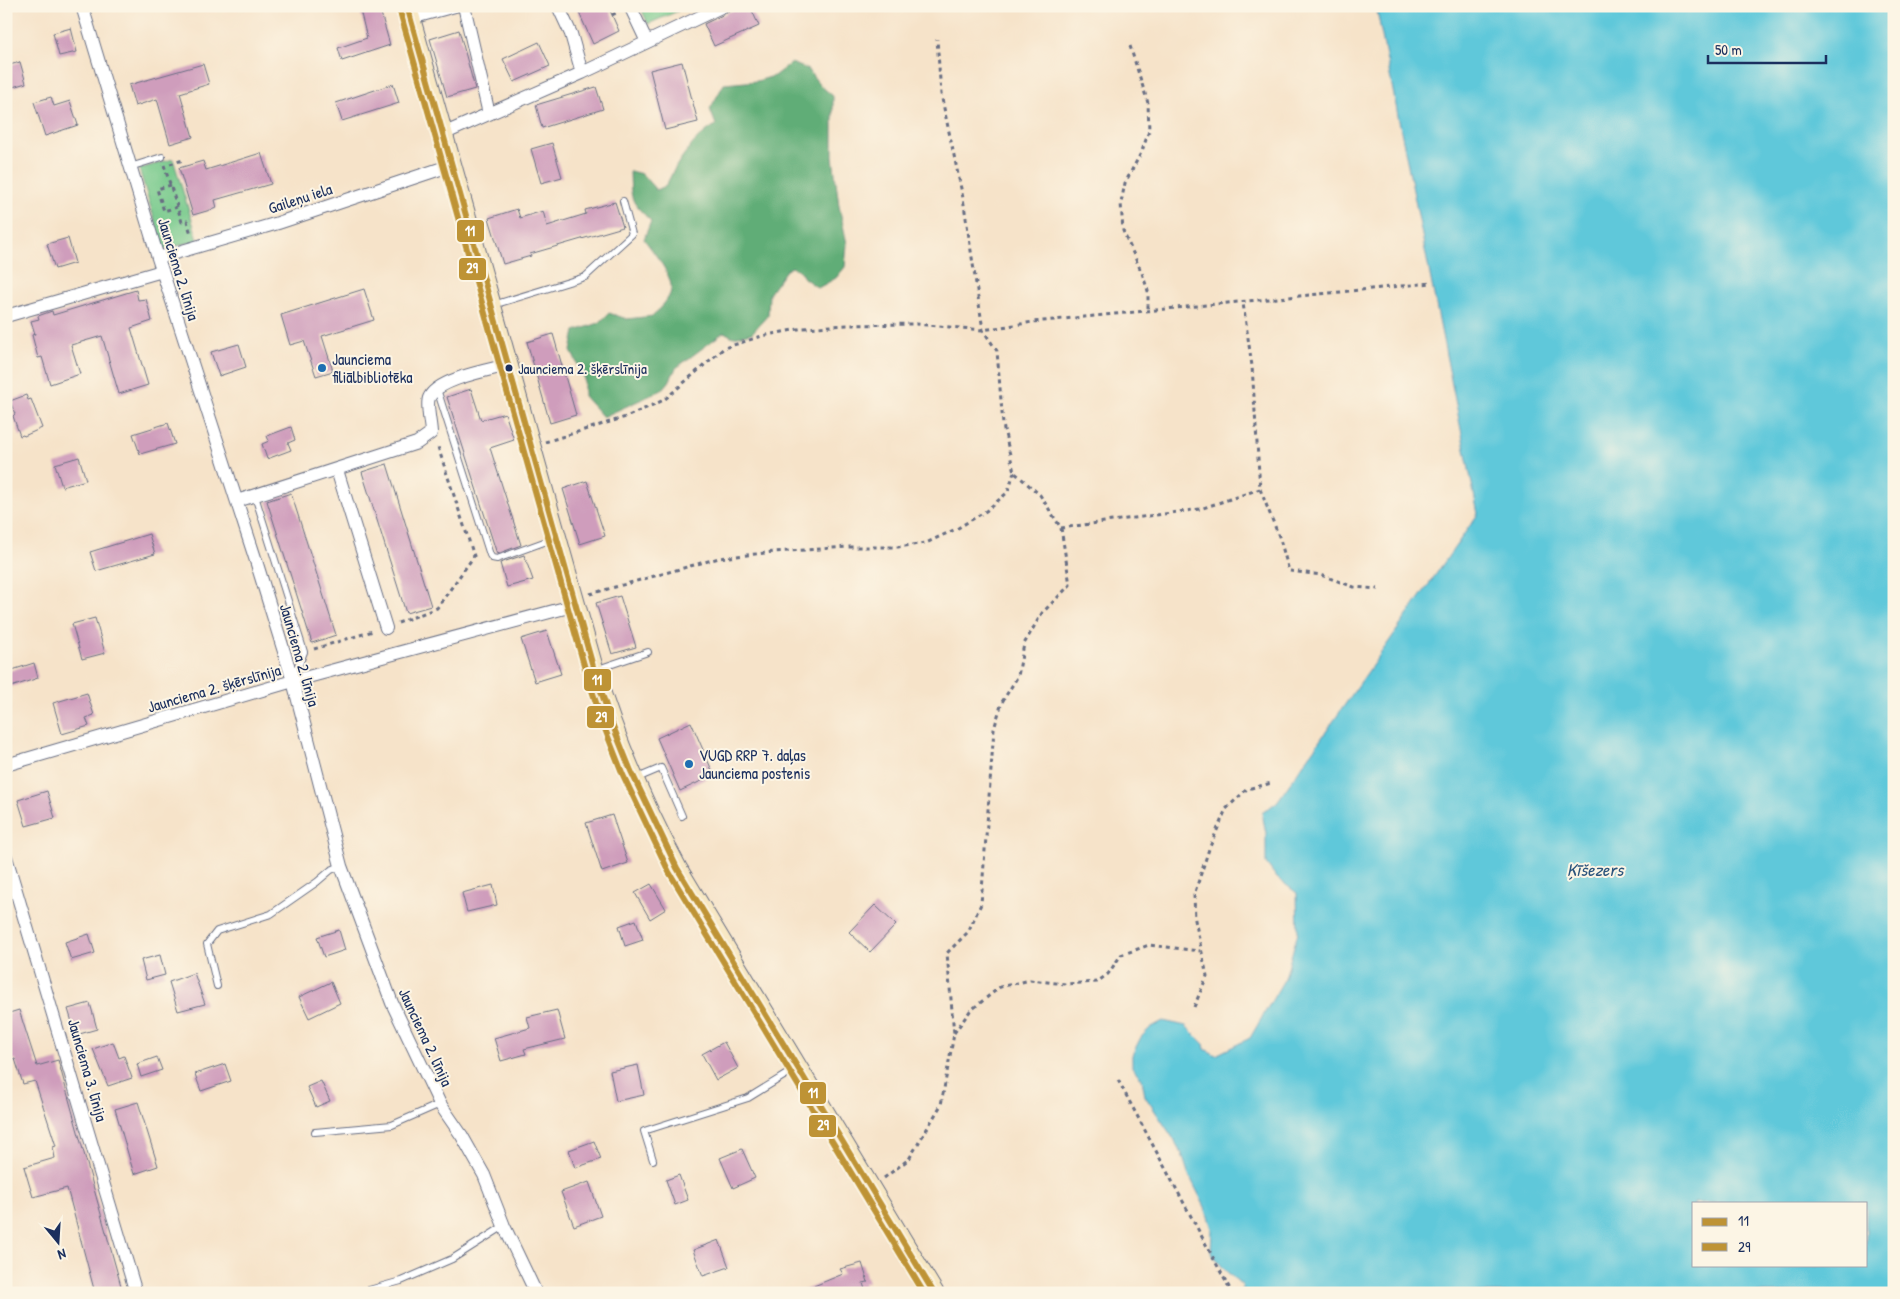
<svg xmlns="http://www.w3.org/2000/svg" width="1900" height="1299" font-family="'Patrick Hand',sans-serif">
<style>
.green{fill:#76c98b;stroke:#487c74}
.forest{fill:#60ad77;stroke:#3e6e6a}
.water{fill:#5fc8da;stroke:#3d7c9c;fill-rule:evenodd}
.building{fill:#cf9dbc}
.lines{fill:none;stroke-linecap:round;stroke-linejoin:round}
.service-casing{stroke:#686e83;stroke-width:8}
.minor-casing{stroke:#686e83;stroke-width:14}
.secondary-casing{stroke:#686e83;stroke-width:21}
.path{stroke:#686e83;stroke-width:3;stroke-dasharray:4 4;stroke-linecap:butt}
.service{stroke:#fff;stroke-width:6}
.minor{stroke:#fff;stroke-width:12}
.secondary{stroke:#f8e8c3;stroke-width:19}
.bus-1-casing{stroke:#fcf5e5;stroke-width:10}
.bus-2-casing{stroke:#fcf5e5;stroke-width:10}
.bus-1{stroke:#be9335;stroke-width:6}
.bus-2{stroke:#be9335;stroke-width:6}
.poi-dot{fill:#1f6fb2;stroke:#fcf5e5;stroke-width:2}
.bus-dot{fill:#1b2f5e;stroke:#fcf5e5;stroke-width:2}
.labels{text-anchor:middle;stroke-width:4;stroke-linejoin:round;paint-order:stroke}
.bus-label{font-size:15px;fill:#1b2f5e;stroke:#fcf5e5;text-anchor:start}
.street-label{font-size:16px;fill:#1b2f5e;stroke:#fcf5e5}
.poi-label{font-size:16px;fill:#1b2f5e;stroke:#fcf5e5;text-anchor:start}
.water-label{font-size:18px;font-style:italic;fill:#2c557d;stroke:#fcf5e5}
.line-badge{stroke:#fcf5e5;stroke-width:2}
.badge-label{font-size:14px;text-anchor:middle;font-weight:bold;fill:#fff}
</style>
<rect width="100%" height="100%" fill="#fcf5e5"/>
<filter id="ink" filterUnits="userSpaceOnUse"><feTurbulence type="fractalNoise" baseFrequency=".02" numOctaves="2"/><feDisplacementMap in="SourceGraphic" scale="10" xChannelSelector="R" yChannelSelector="G"/><feConvolveMatrix kernelMatrix="1 2 1 2 8 2 1 2 1" color-interpolation-filters="sRGB"/></filter>
<filter id="wash" filterUnits="userSpaceOnUse"><feTurbulence type="fractalNoise" baseFrequency=".0096" numOctaves="4" result="noise"/><feDisplacementMap in="SourceGraphic" scale="20" xChannelSelector="R" yChannelSelector="G"/><feGaussianBlur stdDeviation="1.12" result="paint"/><feColorMatrix in="noise" values="0 0 0 0 0 0 0 0 0 0 0 0 0 0 0 0 0 1.4 0 .05"/><feComposite in="paint" operator="in"/></filter>
<g filter="url(#wash)">
<rect width="100%" height="100%" fill="#f6e3c9"/>
<path class="green" d="M640,6H675L678,11L648,24Z
M173,159L198,240L164,250L139,169Z"/>
<path class="forest" d="M791,63L807,69L821,86L833,96V157L839,206L847,244L845,267L836,278L818,288L804,278L799,270L792,267L786,270L769,294L768,315L752,333L733,337L724,332L676,368L669,382L662,390L603,417L584,396V377L571,351L575,331L599,323L609,313L627,319L653,316C659,309 670,299 671,290C673,275 653,252 644,239L651,221C630,201 631,201 630,171L642,174L656,190L666,186C676,163 694,137 716,125L710,109L724,84L757,81L774,76Z"/>
<path class="water" d="M1376,6H1894V1293H1243L1242,1285L1225,1270L1211,1253L1212,1229L1205,1207L1188,1173L1182,1154L1173,1138L1145,1096L1142,1079L1132,1067V1055L1141,1037L1150,1028L1163,1021L1186,1026L1204,1044L1205,1049L1216,1055L1250,1038L1285,978L1298,932L1297,893L1277,878L1266,863V833L1262,813L1277,802L1478,514ZM1694,1203H1866V1265H1694Z"/>
<g id="blocks">
<path class="building" d="M359,6H379L390,45L342,61L338,48L367,38Z
M576,6H608L619,31L593,44Z
M741,6H750L759,26L714,46L704,24Z
M71,28L77,52L59,56L53,33Z
M459,30L475,89L447,97L430,39Z
M539,42L550,66L514,82L503,59Z
M20,62L26,83L6,89V66Z
M682,62L698,122L665,130L650,70Z
M203,64L209,84L180,93L193,137L170,144L157,99L135,106L129,85Z
M393,84L399,103L342,121L336,103Z
M596,87L603,109L542,128L536,105Z
M51,97L54,106L70,101L78,125L45,136L34,102Z
M552,143L562,177L541,183L531,149Z
M261,153L271,184L215,200L217,208L193,215L179,168L203,161L206,170Z
M615,202L623,227L530,254L531,256L503,264L489,218L517,209L520,218L543,211L547,226L586,214L585,210Z
M68,238L75,263L55,269L47,244Z
M364,289L374,320L322,336L333,371L316,376L304,341L290,345L281,315Z
M136,290L138,300L146,299L152,321L131,328L148,385L119,394L102,336L71,345L80,374L50,384L42,357L38,358L32,335L35,334L31,321L39,319L38,316L52,311L53,315Z
M553,334L576,415L550,423L527,342Z
M239,344L246,367L219,376L211,352Z
M471,389L481,420L505,413L514,440L490,448L521,545L497,554L447,397Z
M26,395L28,400L31,399L42,428L24,436L23,435L20,436L13,416L15,414L10,401Z
M168,423L175,444L140,454L133,434Z
M291,427L295,440L288,443L291,450L267,459L262,444L269,441L267,436Z
M79,457L86,480L62,487L55,464Z
M387,464L431,606L406,613L362,472Z
M587,481L605,536L580,544L563,489Z
M291,493L336,635L312,643L267,501Z
M149,534L155,554L96,571L90,552Z
M524,555L533,580L507,587L500,563Z
M620,596L636,647L612,654L596,603Z
M95,618L105,653L82,659L72,624Z
M547,631L561,674L535,682L521,639Z
M34,663L38,678L11,687L6,672Z
M87,693L94,715L86,718L89,726L62,734L53,703Z
M691,722L714,775L680,791L657,738Z
M47,791L55,818L26,826L18,800Z
M612,815L628,863L602,872L586,823Z
M651,884L666,909L650,919L635,893Z
M493,885L497,905L467,912L462,893Z
M875,905L896,925L870,952L849,932Z
M636,920L643,940L625,946L619,926Z
M339,930L345,950L324,957L317,937Z
M89,934L95,953L71,960L65,942Z
M160,955L165,975L146,980L141,960Z
M194,973L205,1004L178,1011L169,982Z
M331,982L340,1003L309,1018L299,997Z
M90,1003L97,1029L76,1035L68,1009Z
M19,1010L37,1066L58,1060L123,1293H95L67,1188L33,1197L24,1167L55,1158L53,1147L56,1146L35,1081L23,1084L15,1059L6,1062V1014Z
M557,1010L565,1039L524,1049L526,1054L501,1061L494,1038L530,1028L527,1017Z
M113,1042L119,1058L124,1056L132,1078L108,1086L93,1049Z
M724,1042L738,1068L716,1080L702,1054Z
M157,1057L162,1070L141,1077L137,1064Z
M225,1064L231,1081L201,1091L195,1074Z
M638,1065L644,1095L616,1101L610,1071Z
M321,1081L330,1101L316,1107L307,1087Z
M138,1102L158,1166L134,1174L115,1109Z
M594,1141L601,1159L575,1168L569,1150Z
M742,1149L755,1178L733,1188L720,1158Z
M679,1175L688,1200L675,1205L666,1180Z
M589,1182L601,1216L574,1226L561,1192Z
M719,1240L729,1267L703,1276L693,1250Z
M862,1263L868,1282L863,1283L866,1293H797L843,1274L840,1269Z"/>
</g>
</g>
<g filter="url(#ink)">
<use href="#blocks" fill-opacity="0" stroke="#686e83" stroke-width="1"/>
<g class="lines">
<g class="service-casing">
<path id="service" d="M130,167L162,157
M493,305L585,277L632,234L623,201
M437,389L490,555L492,558L497,559L555,538
M255,496L304,652L294,677
M595,670L648,652
M635,779L661,768L682,816
M217,986L207,944L217,931L271,914L317,882L331,870L341,866
M315,1132L392,1125L440,1104
M653,1160L644,1131L748,1098L787,1074L797,1070
M369,1290L401,1281L452,1259L504,1226"/>
</g>
<g class="minor-casing">
<path id="minor" d="M82,6L158,258L257,564L293,681L341,866L392,1003L440,1104L462,1136L484,1175L504,1226L536,1293
M464,6L489,114
M558,6L571,34L582,73
M630,6L647,42
M411,18L455,6
M443,134L582,73L723,6
M158,258L278,223L452,165
M6,316L162,271
M337,470L386,628
M237,501L417,443L431,433C431,425 426,405 429,398C437,379 489,370 508,365
M6,765L293,681L576,605
M6,857L136,1293"/>
</g>
<g class="secondary-casing">
<path id="secondary" d="M407,6L594,670C615,740 643,804 677,868L934,1293"/>
</g>
<path class="path" d="M612,15L618,12
M1130,46L1148,103L1149,131L1142,151L1125,183L1121,203L1123,231L1142,273L1148,291V312
M170,164L183,160
M164,165L182,222L187,221L191,234
M171,185L157,189L164,211L177,207
M545,442L626,417L664,400L724,348L762,336L803,328L847,325L916,324L983,330L1033,322L1432,283
M1260,489L1280,539L1289,571L1321,575L1354,587L1378,589
M1061,528L1200,509L1260,489L1252,366L1243,303
M590,594L719,558L774,552L849,547H898L926,543L958,528L986,511L1008,492L1014,472
M398,623L437,608L474,556L437,444
M314,649L373,631
M1194,1007L1207,976L1195,920L1194,895L1209,849L1226,809L1247,789L1272,783
M954,1033L970,1011L1000,987L1030,980L1065,984L1097,982L1108,974L1121,955L1149,945L1200,951
M1118,1080L1232,1293
M884,1178L909,1159L941,1105L954,1034L947,953L968,932L981,904L994,729L1002,702L1018,676L1024,644L1042,613L1070,585L1061,528L1040,495L1014,472L1003,425L997,351L983,330L963,198L941,94L937,39"/>
<use href="#service" class="service"/>
<use href="#minor" class="minor"/>
<use href="#secondary" class="secondary"/>
<g class="bus-1-casing">
<path id="bus-1" d="M407,6L594,670L611,721L631,771L677,868L934,1293"/>
</g>
<g class="bus-2-casing">
<path id="bus-2" d="M399,8L586,672L603,724L623,775L669,872L924,1293"/>
</g>
<use href="#bus-1" class="bus-1"/>
<use href="#bus-2" class="bus-2"/>
</g>
</g>
<g class="poi-dot">
<circle cx="322" cy="368" r="5"/>
<circle cx="689" cy="764" r="5"/>
</g>
<circle class="bus-dot" cx="509" cy="368" r="4.5"/>
<g class="labels">
<g class="bus-label">
<text x="518" y="374">Jaunciema 2. šķērslīnija</text>
</g>
<g class="street-label">
<text transform="translate(300 198) rotate(-18)" y="6">Gaileņu iela</text>
<text transform="translate(179 269) rotate(73)" y="6">Jaunciema 2. līnija</text>
<text transform="translate(300 655) rotate(74)" y="6">Jaunciema 2. līnija</text>
<text transform="translate(214 688) rotate(-16)" y="6">Jaunciema 2. šķērslīnija</text>
<text transform="translate(426 1037) rotate(65)" y="6">Jaunciema 2. līnija</text>
<text transform="translate(88 1070) rotate(74)" y="6">Jaunciema 3. līnija</text>
</g>
<g class="poi-label">
<text x="332" y="365">Jaunciema<tspan x="332" dy="18">filiālbibliotēka</tspan></text>
<text x="699" y="761">VUGD RRP 7. daļas<tspan x="699" dy="18">Jaunciema postenis</tspan></text>
</g>
<g class="water-label">
<text x="1595" y="876">Ķīšezers</text>
</g>
</g>
<g class="line-badge">
<rect x="456" y="219" width="29" height="24" rx="5" fill="#be9335"/>
<rect x="458" y="257" width="29" height="24" rx="5" fill="#be9335"/>
<rect x="583" y="668" width="29" height="24" rx="5" fill="#be9335"/>
<rect x="586" y="705" width="29" height="24" rx="5" fill="#be9335"/>
<rect x="799" y="1081" width="28" height="24" rx="5" fill="#be9335"/>
<rect x="808" y="1114" width="29" height="24" rx="5" fill="#be9335"/>
</g>
<g class="badge-label">
<text x="470" y="236">11</text>
<text x="472" y="273">29</text>
<text x="597" y="685">11</text>
<text x="601" y="722">29</text>
<text x="813" y="1098">11</text>
<text x="823" y="1130">29</text>
</g>
<rect width="1900" height="1299" fill="none" stroke="#fcf5e5" stroke-width="25"/>
<rect x="1692" y="1202" width="175" height="65" fill="#fcf5e5" stroke="#a2a6af"/>
<rect x="1702" y="1218" width="25" height="8" fill="#be9335" stroke="#a2a6af"/>
<text x="1738" y="1226" font-size="15" fill="#1b2f5e">11</text>
<rect x="1702" y="1243" width="25" height="8" fill="#be9335" stroke="#a2a6af"/>
<text x="1738" y="1252" font-size="15" fill="#1b2f5e">29</text>
<g transform="translate(58 1242) rotate(162)" stroke="#fcf5e5" stroke-width="4" paint-order="stroke">
<path d="M0-4L9 19L0 12L-9 19Z" fill="#1b2f5e"/>
<text y="-8" font-size="14" font-weight="bold" text-anchor="middle" fill="#1b2f5e">N</text>
</g>
<path d="M1708 55v8h118v-8" fill="none" stroke="#1b2f5e" stroke-width="2.5"/>
<text x="1715" y="55" font-size="15" fill="#1b2f5e" stroke="#fcf5e5" stroke-width="4" paint-order="stroke">50 m</text>
</svg>
